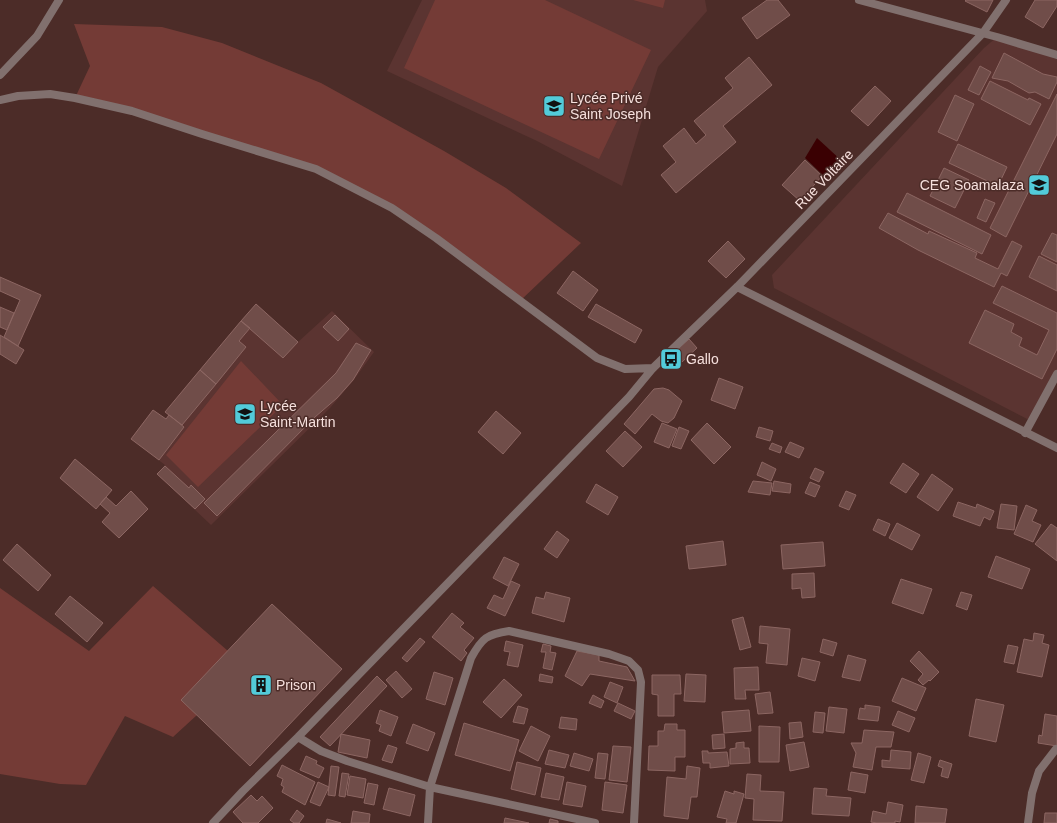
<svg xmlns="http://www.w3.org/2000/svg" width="1057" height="823" font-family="Helvetica,sans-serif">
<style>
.built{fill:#5b3431}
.green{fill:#743b36}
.water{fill:#3a0002}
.building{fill:#704d49;stroke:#8c6662}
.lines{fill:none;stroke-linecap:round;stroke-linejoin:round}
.street{stroke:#81706e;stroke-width:8}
.labels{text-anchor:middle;stroke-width:3;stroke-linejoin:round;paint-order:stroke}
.poi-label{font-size:14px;fill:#f6e0dd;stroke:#4c2c28;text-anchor:start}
.street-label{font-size:14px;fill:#f6e0dd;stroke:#4c2c28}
</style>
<rect width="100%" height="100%" fill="#4c2c28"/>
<path class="built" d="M422,0H705L707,11L658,67L622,186L537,141L387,71Z
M997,37L1057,55V374L1031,421L774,288L772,275L984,48Z
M256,304L298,342L332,311L374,352L353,381L330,408L211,525L157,474L165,465L131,439L153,410L166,419L168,415L165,412Z"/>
<path class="green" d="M435,0H545L651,50L599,159L404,68Z
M633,0H665L663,8Z
M74,24L162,27L222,43L321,83L444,151L506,188L581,243L521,300L392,208L316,169L75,98L90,66Z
M241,361L283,405L198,487L166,455Z
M153,586L228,651L181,700L197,715L173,737L125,716L86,785L60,784L0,774V588L89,651Z"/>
<path class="water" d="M817,138L842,161L826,178L805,158Z"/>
<path class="building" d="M767,0H778L790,15L757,39L742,18Z
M966,0H993L987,12L965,1Z
M1035,0H1057V6L1043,28L1025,17Z
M1004,53L1043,74L1057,77V82L1049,99L1035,92L1029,93L1008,81L992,78Z
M749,57L772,85L723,126L736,142L676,193L661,175L676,162L663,146L684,128L696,144L706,135L694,121L733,88L725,78Z
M980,66L991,72L979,95L968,90Z
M990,81L1028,100L1029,98L1041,104L1030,125L981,99Z
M875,86L891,101L868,126L851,111Z
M1057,94V134L1006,237L990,228Z
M955,95L974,104L957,141L938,132Z
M958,144L1007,167L998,186L949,163Z
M805,160L822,176L800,201L782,185Z
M944,168L969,180L955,208L930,196Z
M907,193L991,235L982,254L897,212Z
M985,199L995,203L986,222L977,218Z
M888,213L928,234L929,231L977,253L975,258L998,269L1012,241L1022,246L1007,276L1001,273L994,287L918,250L879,228Z
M1052,233L1057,235V262L1041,254Z
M728,241L745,259L726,278L708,261Z
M1039,256L1057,265V291L1029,277Z
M573,271L598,290L583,311L557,293Z
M0,277L41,295L18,346L4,337L20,300L0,291Z
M1002,286L1057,313V349L1042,379L969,343L985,310L1014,324L1011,332L1022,338L1019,346L1037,355L1049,330L993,303Z
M256,304L298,342L283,358L241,321Z
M596,304L642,330L635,343L588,317Z
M0,307L14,313L7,330L0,327Z
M335,315L349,329L338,341L323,327Z
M241,321L250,328L239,341L246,347L216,384L200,370Z
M0,335L24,350L16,364L0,354Z
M689,339L697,348L682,362L673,353Z
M356,343L371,350L353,380L337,398L315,417L217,516L204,503L336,373Z
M200,370L216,384L182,425L165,412Z
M719,378L743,387L735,409L711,400Z
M663,388L669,390L682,401L674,418L668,423L661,421L652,414L635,434L624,424L654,389Z
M153,410L166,419L169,415L184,427L159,460L131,439Z
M496,411L521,433L503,454L478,432Z
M662,423L677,429L669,448L654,442Z
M707,423L731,447L714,464L691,440Z
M679,427L689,431L681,449L672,446Z
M759,427L773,431L770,441L756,437Z
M625,431L642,447L623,467L606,451Z
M790,442L804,448L799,458L785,452Z
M772,443L782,447L780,453L769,449Z
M75,459L112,490L96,509L60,478Z
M762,462L776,469L771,481L757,475Z
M903,463L919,474L906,493L890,483Z
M165,466L189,488L191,485L205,499L195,509L157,474Z
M815,468L824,472L819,482L810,478Z
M932,474L953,489L938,511L917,497Z
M753,481L772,483L770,495L748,492Z
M774,481L791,484L790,493L772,491Z
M810,482L820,486L815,497L805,493Z
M596,484L618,497L608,515L586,502Z
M131,491L148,509L119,538L102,522L110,513L100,504L106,497L116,506Z
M846,491L856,495L849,510L839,506Z
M958,502L976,508L977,504L994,511L990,520L984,517L980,526L953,516Z
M1001,504L1017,506L1014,530L997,528Z
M1026,505L1037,510L1032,521L1041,525L1033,542L1014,534Z
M878,519L890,524L885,536L873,530Z
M897,523L920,535L912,550L889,538Z
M1051,524L1057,528V561L1035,544Z
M557,531L569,540L557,558L544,549Z
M723,541L726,565L689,569L686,546Z
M823,542L825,566L783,569L781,545Z
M17,544L51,575L38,591L3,560Z
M996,556L1030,569L1022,589L988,577Z
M504,557L519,564L508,586L493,578Z
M814,573L815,597L802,598L801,588L792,589V574Z
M901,579L932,589L923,614L892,603Z
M511,581L520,585L505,616L487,608L494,595L503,599Z
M546,592L570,598L564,622L532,613L536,597L544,599Z
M961,592L972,595L967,610L956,606Z
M70,596L103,623L87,642L55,614Z
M272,604L342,669L250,766L181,700Z
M452,613L464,623L460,627L474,638L464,650L467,653L461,661L432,637Z
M743,617L751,647L740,650L732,620Z
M760,626L790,629L787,665L766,663L768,644L759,643Z
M1034,633L1044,635L1042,643L1049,645L1042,677L1017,672L1024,639L1033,641Z
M420,638L425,642L407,662L402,658Z
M823,639L837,643L833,656L820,652Z
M506,641L523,645L518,667L507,665L510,652L504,651Z
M543,644L551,646L550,652L556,653L552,670L543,668L546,652H541Z
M1008,645L1018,647L1014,664L1004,662Z
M577,651L599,655V661L627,667L635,681L590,674L582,686L565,676Z
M919,651L939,672L930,681L929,680L923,685L918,680L923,674L910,661Z
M848,655L866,660L860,681L842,677Z
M802,658L820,662L815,681L798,676Z
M758,667L759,690H745L746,699H735L734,668Z
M396,671L412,689L402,698L386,680Z
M434,672L453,678L445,705L426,699Z
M540,674L553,677L552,683L539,681Z
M686,674L706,675L705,702L684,701Z
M652,675H680L681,694H674V716H658V695L652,694Z
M377,676L387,686L330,746L320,737Z
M902,678L926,688L916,711L892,701Z
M504,679L522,695L501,718L483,702Z
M610,682L623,687L617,703L604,697Z
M770,692L773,713L758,714L755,694Z
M593,695L604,701L601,708L589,703Z
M976,699L1004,705L996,742L969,736Z
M618,703L635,711L631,719L614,711Z
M865,705L880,707L878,721L858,719L860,708L865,709Z
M518,706L528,709L524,724L513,722Z
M829,707L847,709L844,733L826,731Z
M380,710L398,717L391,736L379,731L381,725L376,723Z
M749,710L751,731L724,733L722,712Z
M898,711L915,718L909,732L892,725Z
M815,712L825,713L823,733L813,732Z
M1045,714L1057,716V746L1038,743L1039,735L1042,736Z
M561,717L577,719L576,730L559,728Z
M801,722L803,737L790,739L789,723Z
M464,723L519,740L510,771L455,755Z
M413,724L435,733L428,751L406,743Z
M665,724H677V730H685V757H675V771L648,770L649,746H658V731H664Z
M531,726L550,736L538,761L519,751Z
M759,726L780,727L779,762H759Z
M864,730L894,732L891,747H876L872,770L853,767L856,753L851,743H862Z
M341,734L370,740L367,758L338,752Z
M724,734L725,748L713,749L712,735Z
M744,742V748H749L750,763L730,764V749L736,748V743Z
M804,742L809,767L790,771L786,745Z
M388,745L397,748L392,763L382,760Z
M613,746L631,747L627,782L609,780Z
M549,750L569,755L565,768L545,764Z
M891,750L911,752L910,769L882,767V760L890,761Z
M702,751H708V753L727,752L729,766L710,768V763H703Z
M574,753L593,759L589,771L570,766Z
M598,753L608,754L605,779L595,778Z
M918,753L931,757L924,783L911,780Z
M306,756L317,761L316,764L324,768L319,778L300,770Z
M940,760L952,764L948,778L941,776L943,768L938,766Z
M517,762L541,768L535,795L511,789Z
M282,765L315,782L305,805L282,792L284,787L281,785L283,779L277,776Z
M331,766L339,767L335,796L328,795Z
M687,766L700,768L697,797H691L688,819L664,816L667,777L686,779Z
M851,772L868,775L865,793L848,790Z
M342,773L349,774L345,797L339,796Z
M546,773L564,777L559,800L541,797Z
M747,774L761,775L760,791L784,792L782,821L753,820L754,799L745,798Z
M350,776L366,779L363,798L347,795Z
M318,782L329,787L320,806L310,802Z
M567,782L586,786L582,807L563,804Z
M605,782L627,785L623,813L602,810Z
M368,783L378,785L374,805L364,803Z
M389,788L415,795L410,816L383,809Z
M814,788L827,789L826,796L851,798L849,816L812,814Z
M725,791L734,794V791L744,794L736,823H726L727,819L717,817Z
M251,795L257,801L262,796L273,808L258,823H243L233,812Z
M888,802L903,805L900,822L895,821V823H877L871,822L873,811L886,814Z
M916,806L947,809L945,823H915Z
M297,810L304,816L299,823H294L290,820Z
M353,811L370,814L369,823H351Z
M1045,813H1057V823H1044Z
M505,818L529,823H504Z
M327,819L341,823H326Z
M550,819L558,821V823H549Z"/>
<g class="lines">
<path class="street" d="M859,0L997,37L1057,55
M0,75L37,36L59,0
M0,100L18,96L50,94L75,98L132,111L202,134L316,169L392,208L436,238L597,358L625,369L653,368
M737,287L1057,448
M1025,433L1057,374
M298,737L321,751L347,761L430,787L595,823
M213,823L243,791L298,737L629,397L653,368L737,287L983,33L1006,0
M428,823L430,787L471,658C482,638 487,634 509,631L609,654L629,661L638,670L641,682L634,823
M1028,823L1032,793L1039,771L1056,749"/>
</g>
<defs>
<g id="school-square" transform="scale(1.15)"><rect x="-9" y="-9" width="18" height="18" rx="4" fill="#52cbd9" stroke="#4c2c28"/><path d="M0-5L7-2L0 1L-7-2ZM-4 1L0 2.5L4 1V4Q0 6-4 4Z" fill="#111"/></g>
<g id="university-square" transform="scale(1.15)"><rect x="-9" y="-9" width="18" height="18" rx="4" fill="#52cbd9" stroke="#4c2c28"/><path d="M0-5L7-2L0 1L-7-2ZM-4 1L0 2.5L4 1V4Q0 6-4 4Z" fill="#111"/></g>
<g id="bus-square" transform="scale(1.15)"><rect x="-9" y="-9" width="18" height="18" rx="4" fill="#52cbd9" stroke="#4c2c28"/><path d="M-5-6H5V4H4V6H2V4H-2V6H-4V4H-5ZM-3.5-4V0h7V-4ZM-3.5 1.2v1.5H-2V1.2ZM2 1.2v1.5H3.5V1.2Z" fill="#111"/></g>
<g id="building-square" transform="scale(1.15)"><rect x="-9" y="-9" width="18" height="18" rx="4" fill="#52cbd9" stroke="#4c2c28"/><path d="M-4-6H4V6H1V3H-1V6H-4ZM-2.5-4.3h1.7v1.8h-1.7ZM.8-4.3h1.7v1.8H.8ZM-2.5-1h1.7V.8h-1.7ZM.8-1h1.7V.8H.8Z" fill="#111"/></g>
</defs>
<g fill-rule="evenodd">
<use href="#school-square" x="554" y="106"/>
<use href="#university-square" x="1039" y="185"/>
<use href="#bus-square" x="671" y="359"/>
<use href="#school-square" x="245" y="414"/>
<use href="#building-square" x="261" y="685"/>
</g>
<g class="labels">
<g class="poi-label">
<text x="570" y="103">Lycée Privé<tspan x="570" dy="16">Saint Joseph</tspan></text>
<text x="1024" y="190" text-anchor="end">CEG Soamalaza</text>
<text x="686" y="364">Gallo</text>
<text x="260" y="411">Lycée<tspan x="260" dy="16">Saint-Martin</tspan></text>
<text x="276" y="690">Prison</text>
</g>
<g class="street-label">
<text transform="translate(824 179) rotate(-46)" y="5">Rue Voltaire</text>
</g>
</g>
</svg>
